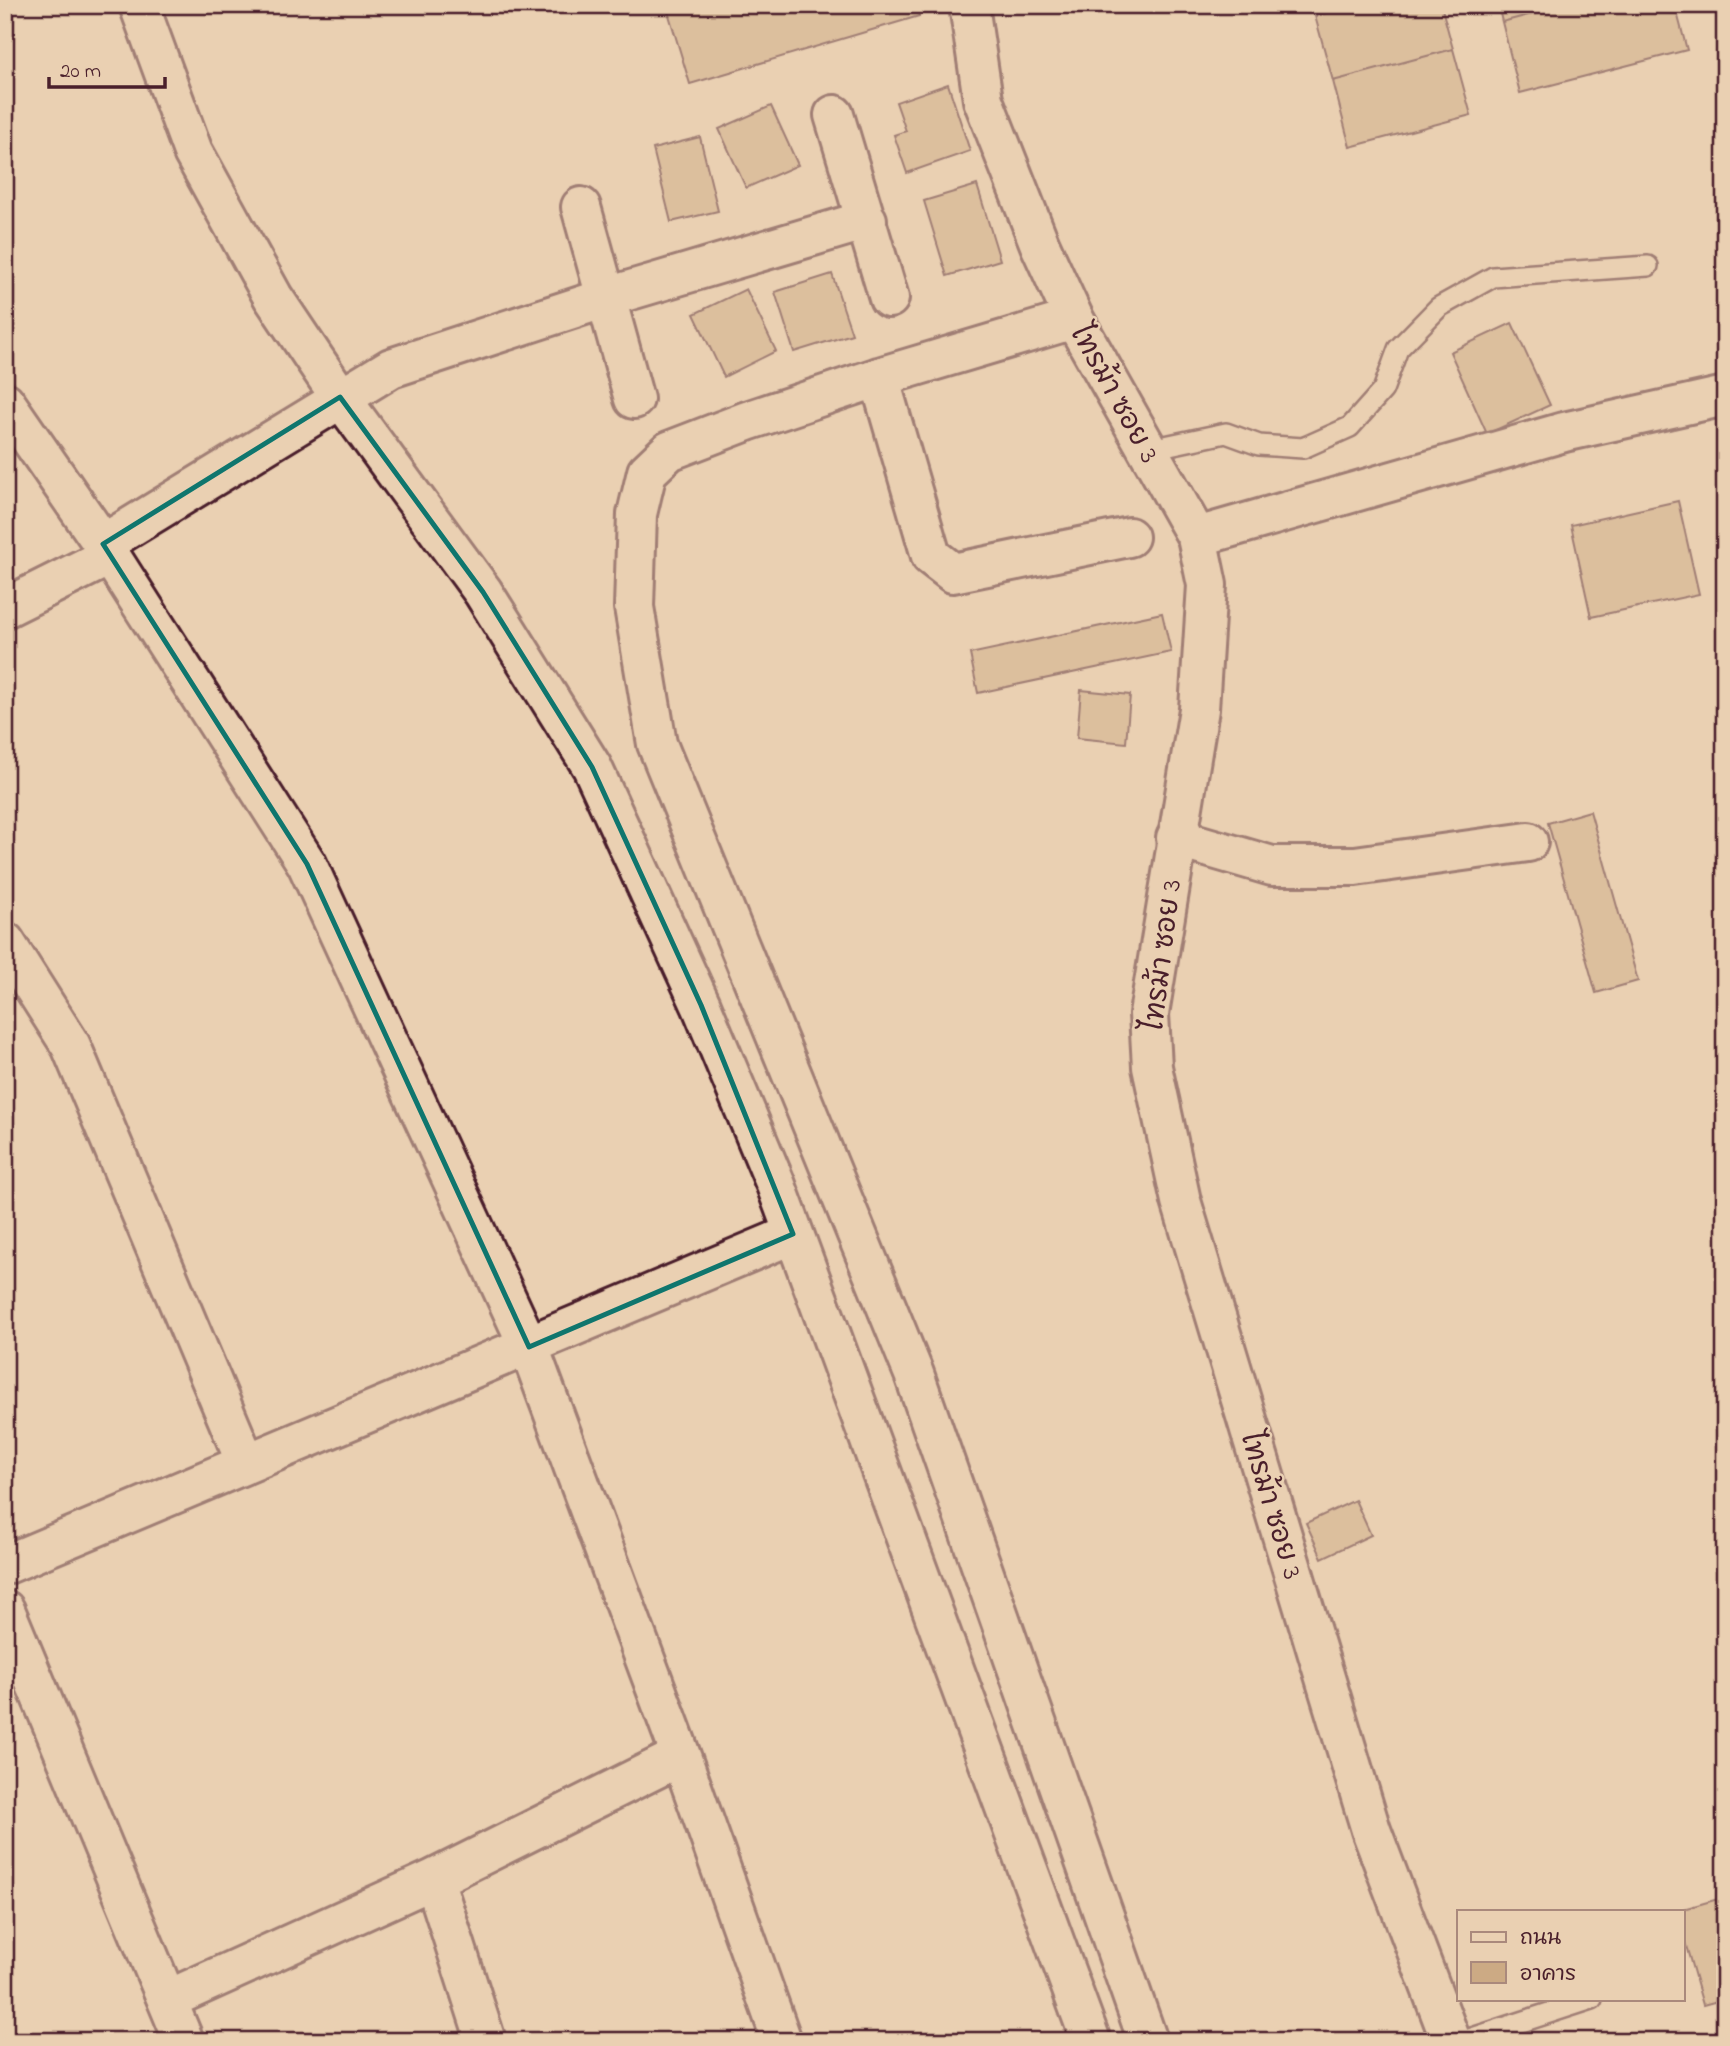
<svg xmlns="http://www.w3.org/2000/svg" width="1730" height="2046" font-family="'Indie Flower','Playpen Sans Thai',sans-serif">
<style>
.building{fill:#ccaa84;stroke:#4a1f2b;stroke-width:2}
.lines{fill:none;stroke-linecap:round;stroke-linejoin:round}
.lane-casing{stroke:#4a1f2b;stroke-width:24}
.street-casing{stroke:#4a1f2b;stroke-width:44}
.secondary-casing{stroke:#4a1f2b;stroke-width:44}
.lane{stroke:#ead0b2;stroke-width:19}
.street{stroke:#ead0b2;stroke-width:38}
.secondary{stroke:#ead0b2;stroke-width:38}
.marked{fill:none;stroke:#0f766e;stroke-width:5;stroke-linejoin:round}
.labels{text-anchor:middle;stroke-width:5;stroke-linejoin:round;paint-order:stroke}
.street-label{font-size:28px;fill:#4a1f2b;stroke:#ead0b2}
</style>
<rect width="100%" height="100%" fill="#ead0b2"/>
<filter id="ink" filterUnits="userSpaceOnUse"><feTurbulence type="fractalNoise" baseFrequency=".0143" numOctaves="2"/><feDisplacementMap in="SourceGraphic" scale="14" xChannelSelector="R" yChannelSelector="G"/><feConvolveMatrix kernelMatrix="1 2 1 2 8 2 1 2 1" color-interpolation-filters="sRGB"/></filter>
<g filter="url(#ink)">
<path class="building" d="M666,5H916L919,16L690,84Z
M1049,5H1070L1051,11Z
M1355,5H1441L1453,49L1333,81L1315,16Z
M1498,5H1567L1502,22Z
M1567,5H1675L1687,50L1520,93L1502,22Z
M1453,49L1471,115L1350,147L1333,81Z
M948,84L970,151L907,173L894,135L906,131L896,102Z
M771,106L798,165L746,188L719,129Z
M700,137L718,211L671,222L653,149Z
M977,185L1000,260L947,276L924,201Z
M832,274L852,334L794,352L775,292Z
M746,289L776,351L724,377L694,314Z
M1512,323L1550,405L1487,434L1450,352Z
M1678,501L1699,594L1591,617L1571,525Z
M1162,613L1171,652L978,693L970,654Z
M1081,690L1130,695L1126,743L1077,738Z
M1590,811L1638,981L1596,993L1548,823Z
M1355,1500L1371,1535L1322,1558L1306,1523Z
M1725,1897V1999L1703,2005L1683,1935V1911H1676Z"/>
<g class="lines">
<g class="lane-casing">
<path id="lane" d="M1146,450L1226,433L1259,445L1303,448L1350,427L1383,390L1398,349L1439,307L1493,277L1648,266
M1463,2041L1592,1999"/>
</g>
<g class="street-casing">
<path id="street" d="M139,5L193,152L273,297L340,397L483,592L592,767L701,1005L776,1185L1091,2041
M834,115L889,298
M581,207L634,399
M1074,319L879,377L747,421L669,451L647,472L637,514L634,607L657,744L914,1374L1148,2041
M879,377L931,556L953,573L1129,537
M5,402L103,544L307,864L529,1347L681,1756L782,2041
M1197,537L1564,432L1725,396
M103,544L391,368L624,292L867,220
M5,608L111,555
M1176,838L1272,866H1355L1528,842
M5,942L71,1046L246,1463
M5,1565L793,1234
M5,1610L184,2041
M167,2000L434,1879
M486,2041L434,1879L681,1756"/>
</g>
<g class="secondary-casing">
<path id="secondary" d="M969,5L983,100L1040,245L1074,319L1197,537L1207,585L1199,709L1149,1014L1152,1067L1181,1201L1371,1830L1451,2041"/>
</g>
<use href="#lane" class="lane"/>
<use href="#street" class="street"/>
<use href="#secondary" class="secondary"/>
</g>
</g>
<path d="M0 0H1730V2046H0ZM340,397L483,592L592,767L701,1005L793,1234L529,1347L307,864L103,544Z" fill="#ead0b2" fill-opacity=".55" fill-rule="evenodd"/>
<path class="marked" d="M340,397L483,592L592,767L701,1005L793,1234L529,1347L307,864L103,544Z"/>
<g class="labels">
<g class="street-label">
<text transform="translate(1116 393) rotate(61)" y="10">ไทรม้า ซอย 3</text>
<text transform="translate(1161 955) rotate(-83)" y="10">ไทรม้า ซอย 3</text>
<text transform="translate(1273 1505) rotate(73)" y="10">ไทรม้า ซอย 3</text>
</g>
</g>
<rect width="1730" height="2046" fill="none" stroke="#ead0b2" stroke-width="28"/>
<rect x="14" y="14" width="1702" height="2018" fill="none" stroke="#4a1f2b" stroke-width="2.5" filter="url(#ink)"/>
<rect x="1457" y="1910" width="228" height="91" fill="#ead0b2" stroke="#aa897c" stroke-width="2"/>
<rect x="1471" y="1932" width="35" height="10" fill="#ead0b2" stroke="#aa897c" stroke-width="2"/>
<text x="1520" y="1944" font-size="21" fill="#4a1f2b">ถนน</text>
<rect x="1471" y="1962" width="35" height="21" fill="#ccaa84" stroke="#aa897c" stroke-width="2"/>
<text x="1520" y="1980" font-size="21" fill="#4a1f2b">อาคาร</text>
<path d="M49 77v10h116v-10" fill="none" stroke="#4a1f2b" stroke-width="3.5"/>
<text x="60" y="77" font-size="21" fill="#4a1f2b" stroke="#ead0b2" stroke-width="5" paint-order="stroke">20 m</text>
</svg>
